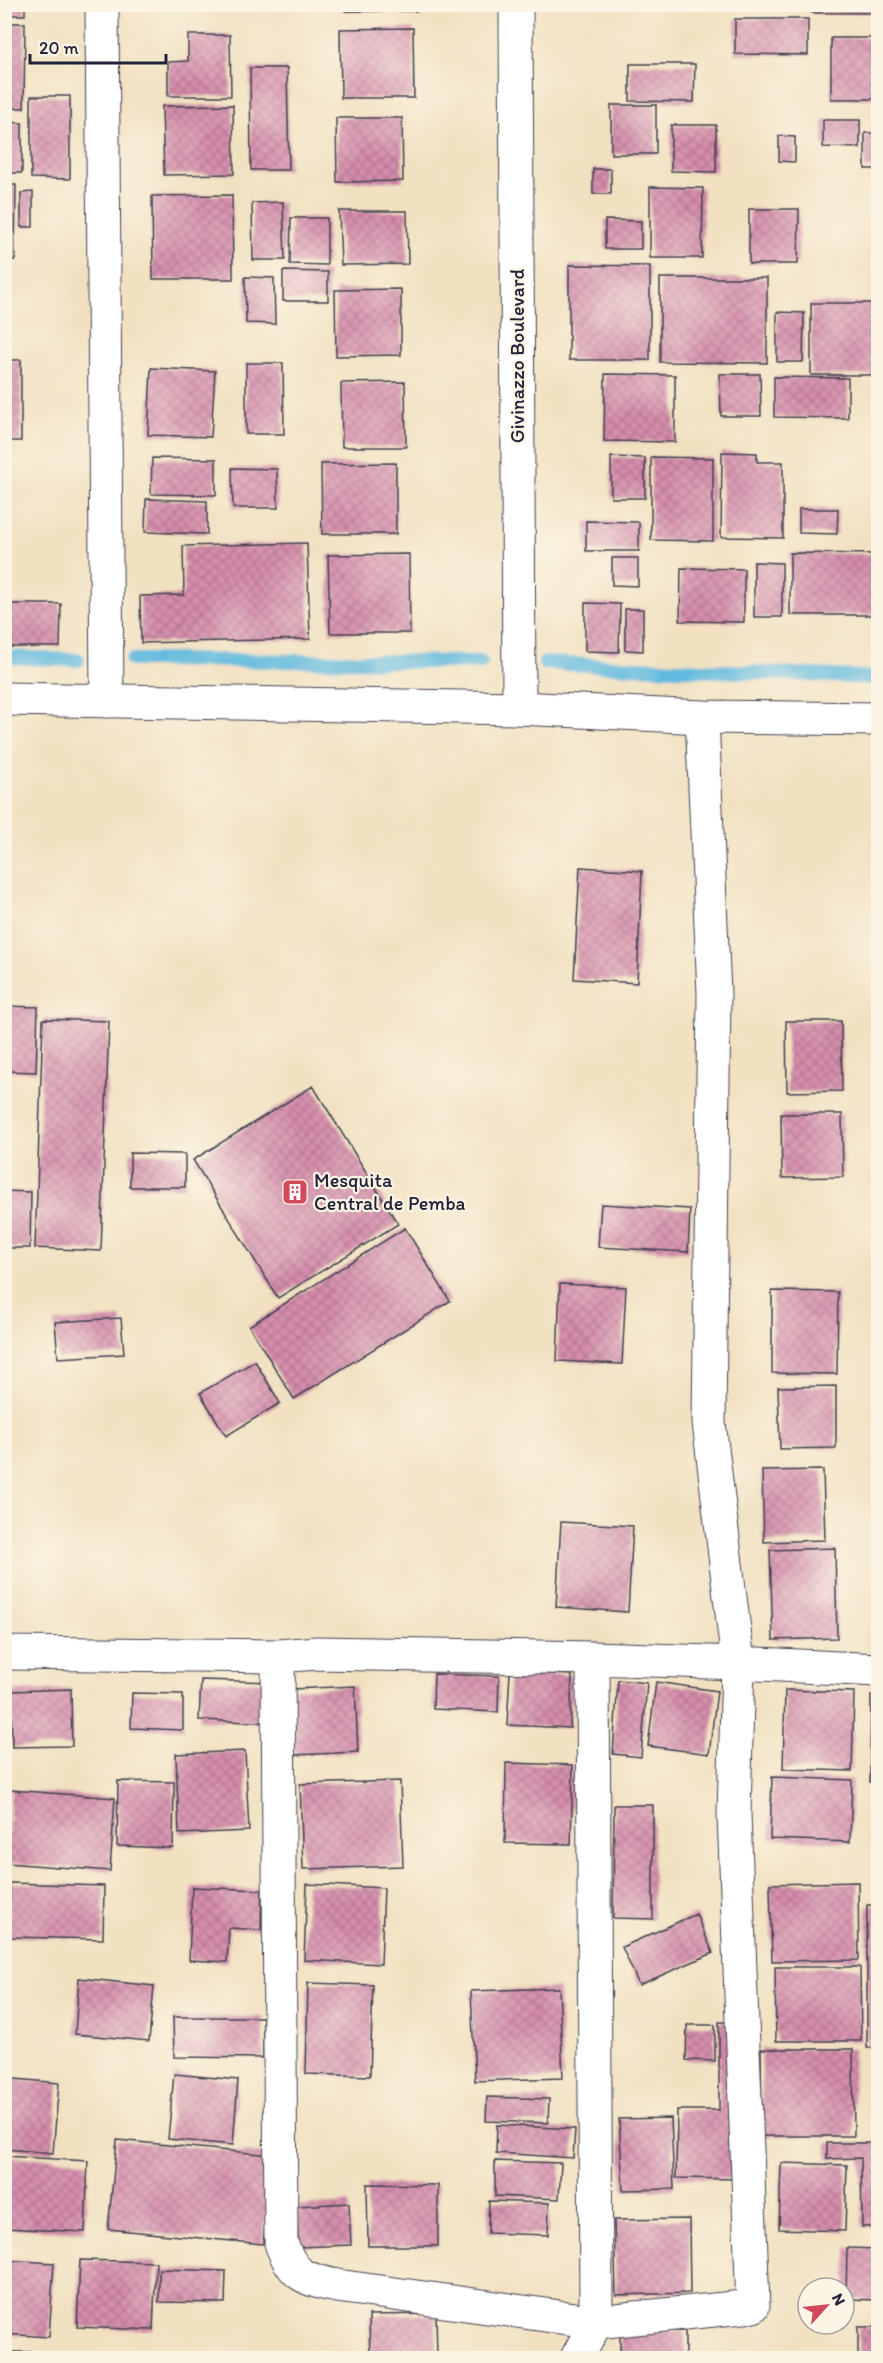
<svg xmlns="http://www.w3.org/2000/svg" width="883" height="2363" font-family="Itim,sans-serif">
<style>
.lines{fill:none;stroke-linecap:round;stroke-linejoin:round}
.stream{stroke:#61b9de;stroke-width:14}
.building{fill:url(#building-cross-hatch)}
.minor-casing{stroke:#413f4f;stroke-width:35}
.tertiary-casing{stroke:#413f4f;stroke-width:35}
.minor{stroke:#fff;stroke-width:33}
.tertiary{stroke:#fff;stroke-width:33}
.labels{text-anchor:middle;stroke-width:4.5;stroke-linejoin:round;paint-order:stroke}
.street-label{font-size:20px;fill:#22223b;stroke:#fcf5e5}
.poi-label{font-size:20px;fill:#22223b;stroke:#fcf5e5;text-anchor:start}
</style>
<defs>
<pattern id="building-cross-hatch" width="8" height="8" patternUnits="userSpaceOnUse" patternTransform="scale(1.5)"><rect width="8" height="8" fill="#d78ead"/><path d="M0 0l8 8M0 8l8-8" fill="none" stroke="#ae748e"/></pattern>
</defs>
<rect width="100%" height="100%" fill="#fcf5e5"/>
<filter id="ink" filterUnits="userSpaceOnUse"><feTurbulence type="fractalNoise" baseFrequency=".0167" numOctaves="2"/><feDisplacementMap in="SourceGraphic" scale="12" xChannelSelector="R" yChannelSelector="G"/><feConvolveMatrix kernelMatrix="1 2 1 2 8 2 1 2 1" color-interpolation-filters="sRGB"/></filter>
<filter id="wash" filterUnits="userSpaceOnUse"><feTurbulence type="fractalNoise" baseFrequency=".008" numOctaves="4" result="noise"/><feDisplacementMap in="SourceGraphic" scale="24" xChannelSelector="R" yChannelSelector="G"/><feGaussianBlur stdDeviation="1.35" result="paint"/><feColorMatrix in="noise" values="0 0 0 0 0 0 0 0 0 0 0 0 0 0 0 0 0 1.4 0 .05"/><feComposite in="paint" operator="in"/></filter>
<g filter="url(#wash)">
<rect width="100%" height="100%" fill="#f1e1c1"/>
<g class="lines">
<path class="stream" d="M4,657L78,660
M132,660L481,662
M545,663L878,678"/>
</g>
<g id="blocks">
<path class="building" d="M345,4H415L416,11H345Z
M812,4H878V13H812Z
M4,5H25V15H4Z
M735,19H808V55L735,54Z
M4,23H25L24,108H4Z
M413,28L414,98H341L340,29Z
M188,35H230L231,96H168V62L188,61Z
M831,38H878V99H831Z
M630,64H695L694,102L630,101Z
M250,68H287L289,170H251Z
M31,96H70V179L31,178Z
M233,105L234,174L164,175L162,106Z
M611,105H656V154H611Z
M336,118H402L403,181L337,182Z
M823,120H860V148L823,147Z
M4,122L22,123V173H4Z
M671,125H716V172L671,171Z
M865,133H878V169H865Z
M779,136L795,137V162L779,161Z
M593,169H611V194H593Z
M5,185H16L15,260H5Z
M650,187L703,188L702,258H650Z
M33,192V227H21V193Z
M232,195L233,279H153L152,196Z
M283,202L285,260H253L252,203Z
M749,209H799L798,264H749Z
M339,211H407L408,264L341,265Z
M291,218H327V265L290,264Z
M605,220L641,221V249H605Z
M569,265L650,266V360H569Z
M283,271L328,272V301H283Z
M245,277L274,278L275,324L246,323Z
M660,278H767V363L660,362Z
M401,289V355L336,356L335,290Z
M811,303H878V375H811Z
M777,312L804,313L803,362H777Z
M4,360H21V441H4Z
M246,363H283L284,434H246Z
M151,368L215,371L211,437L148,435Z
M605,374L675,375V442L604,441Z
M720,374H760L761,416H721Z
M774,377L848,378V418L774,417Z
M405,382L406,447H342L341,383Z
M722,452L757,453V462H783V538L721,537Z
M611,457L645,458V498H611Z
M651,457L713,458V541L651,540Z
M152,458L216,459V495L151,494Z
M396,463V534H322L321,464Z
M232,468L277,469L278,508H233Z
M146,499L207,501V534L145,532Z
M799,509H838L837,534L799,533Z
M586,521L639,522V551H586Z
M307,543L310,639L141,643L140,596L184,595L183,546Z
M790,553L878,554V615H790Z
M409,554L410,633H330L328,555Z
M612,558H638V586L612,585Z
M754,562L782,563V617H754Z
M681,568L744,569V622L680,621Z
M585,603L620,604L619,652L585,651Z
M5,604H61L60,647H5Z
M625,609H643V651L625,650Z
M580,867L642,871L637,983L574,979Z
M4,1006L38,1007L36,1072L4,1071Z
M43,1019L109,1021L101,1251L35,1248Z
M786,1021H841L842,1091L787,1092Z
M313,1086L398,1224L278,1298L193,1160Z
M781,1114H842L843,1177L782,1178Z
M130,1153L185,1154V1187H130Z
M4,1191L31,1192L30,1248H4Z
M601,1204L690,1209L688,1252L598,1247Z
M405,1228L450,1301L294,1399L249,1326Z
M560,1284L626,1287L622,1364L557,1361Z
M772,1291L838,1292L837,1374L772,1373Z
M121,1318L124,1354L58,1358L55,1322Z
M255,1361L280,1403L226,1436L200,1393Z
M836,1386V1448L780,1449L778,1387Z
M823,1470L825,1540L764,1542L762,1471Z
M561,1522L633,1526L628,1612L556,1607Z
M835,1548L837,1638L773,1640L770,1550Z
M510,1672L572,1675L570,1728L507,1725Z
M434,1674L499,1676L498,1712L433,1709Z
M201,1680L274,1682L273,1723L199,1720Z
M618,1680L647,1683L641,1757L613,1754Z
M656,1682L717,1691L709,1754L648,1746Z
M355,1686L358,1752L295,1755L292,1689Z
M71,1689L72,1746L12,1747L11,1691Z
M785,1690L854,1692L852,1771L783,1769Z
M132,1693L183,1694V1730L131,1728Z
M871,1695H878V1782H870Z
M245,1751L249,1831L179,1834L176,1754Z
M506,1763L573,1765L571,1844L505,1843Z
M772,1777L852,1780L850,1842L770,1839Z
M118,1781L174,1782L173,1848L117,1846Z
M400,1781L403,1866L303,1869L300,1784Z
M11,1790L115,1798L110,1871L6,1863Z
M614,1805H653V1919L613,1918Z
M858,1882L859,1960L772,1961L770,1884Z
M10,1883L104,1886L103,1939L9,1937Z
M307,1884L384,1888L381,1964L304,1960Z
M192,1887L262,1890L261,1930L229,1928L227,1962L189,1960Z
M867,1905H878V2048H867Z
M696,1914L713,1953L639,1985L622,1947Z
M775,1967H860L861,2041H776Z
M79,1978L154,1986L149,2041L75,2034Z
M308,1983L373,1985L370,2076L306,2074Z
M559,1988L563,2078L475,2081L471,1991Z
M173,2017H263V2058L174,2057Z
M719,2022H740L738,2179L676,2178L677,2110H719Z
M687,2025H715V2061L686,2060Z
M761,2049H853L854,2136H762Z
M174,2074L238,2080L233,2145L168,2139Z
M4,2078L59,2083L53,2153L4,2149Z
M487,2097L549,2099L548,2123L486,2121Z
M671,2118L674,2189L623,2190L619,2119Z
M497,2125L575,2129L573,2158L496,2153Z
M117,2140L272,2155L263,2244L108,2229Z
M827,2143H878V2227H862L861,2158L827,2159Z
M4,2156L88,2161L85,2232L4,2228Z
M495,2161L561,2163L559,2199L495,2196Z
M781,2163L847,2165L845,2231L779,2229Z
M367,2184L438,2185V2246H368Z
M489,2201L549,2203L548,2235L488,2233Z
M349,2203L351,2245L298,2247L297,2206Z
M689,2219L690,2293L616,2295L614,2220Z
M847,2248L878,2249V2300L846,2299Z
M4,2260L54,2263L49,2337L4,2334Z
M80,2260L156,2262L153,2330L77,2327Z
M159,2269L226,2271L225,2303L159,2302Z
M436,2314L437,2358H370L369,2315Z
M858,2327H878V2358H858Z
M620,2331H685V2358H620Z
M4,2352H33V2358H4Z"/>
</g>
</g>
<g filter="url(#ink)">
<use href="#blocks" fill-opacity="0" stroke="#413f4f" stroke-width="1.5"/>
<g class="lines">
<g class="minor-casing">
<path id="minor" d="M102,4L107,701
M516,4L519,708
M4,1653L278,1656L317,1653L593,1658
M278,1656L281,2243C293,2276 304,2279 337,2286L596,2322L753,2306L734,1814L738,1663L878,1670
M577,2358L596,2322L593,1658L738,1663L709,1423L714,994L702,717"/>
</g>
<g class="tertiary-casing">
<path id="tertiary" d="M4,699L519,708L702,717L878,719"/>
</g>
<use href="#minor" class="minor"/>
<use href="#tertiary" class="tertiary"/>
</g>
</g>
<defs>
<g id="building-square" transform="scale(1.35)"><rect x="-9" y="-9" width="18" height="18" rx="4" fill="#d1495b" stroke="#fcf5e5"/><path d="M-4-6H4V6H1V3H-1V6H-4ZM-2.5-4.3h1.7v1.8h-1.7ZM.8-4.3h1.7v1.8H.8ZM-2.5-1h1.7V.8h-1.7ZM.8-1h1.7V.8H.8Z" fill="#fff"/></g>
</defs>
<g fill-rule="evenodd">
<use href="#building-square" x="295" y="1192"/>
</g>
<g class="labels">
<g class="street-label">
<text transform="translate(517 356) rotate(-90)" y="7">Givinazzo Boulevard</text>
</g>
<g class="poi-label">
<text x="314" y="1187">Mesquita<tspan x="314" dy="23">Central de Pemba</tspan></text>
</g>
</g>
<rect width="883" height="2363" fill="none" stroke="#fcf5e5" stroke-width="24"/>
<g transform="translate(826 2306) rotate(63)"><circle r="28" fill="#fcf5e5" stroke="#a5a1a1" stroke-width="1.5"/>
<path d="M0-4.5L10 22L0 15L-10 22Z" fill="#d1495b"/>
<text y="-9" font-size="16" font-weight="bold" text-anchor="middle" fill="#22223b">N</text>
</g>
<path d="M30 54v9h136v-9" fill="none" stroke="#22223b" stroke-width="3"/>
<text x="39" y="54" font-size="18" fill="#22223b" stroke="#fcf5e5" stroke-width="4.5" paint-order="stroke">20 m</text>
</svg>
